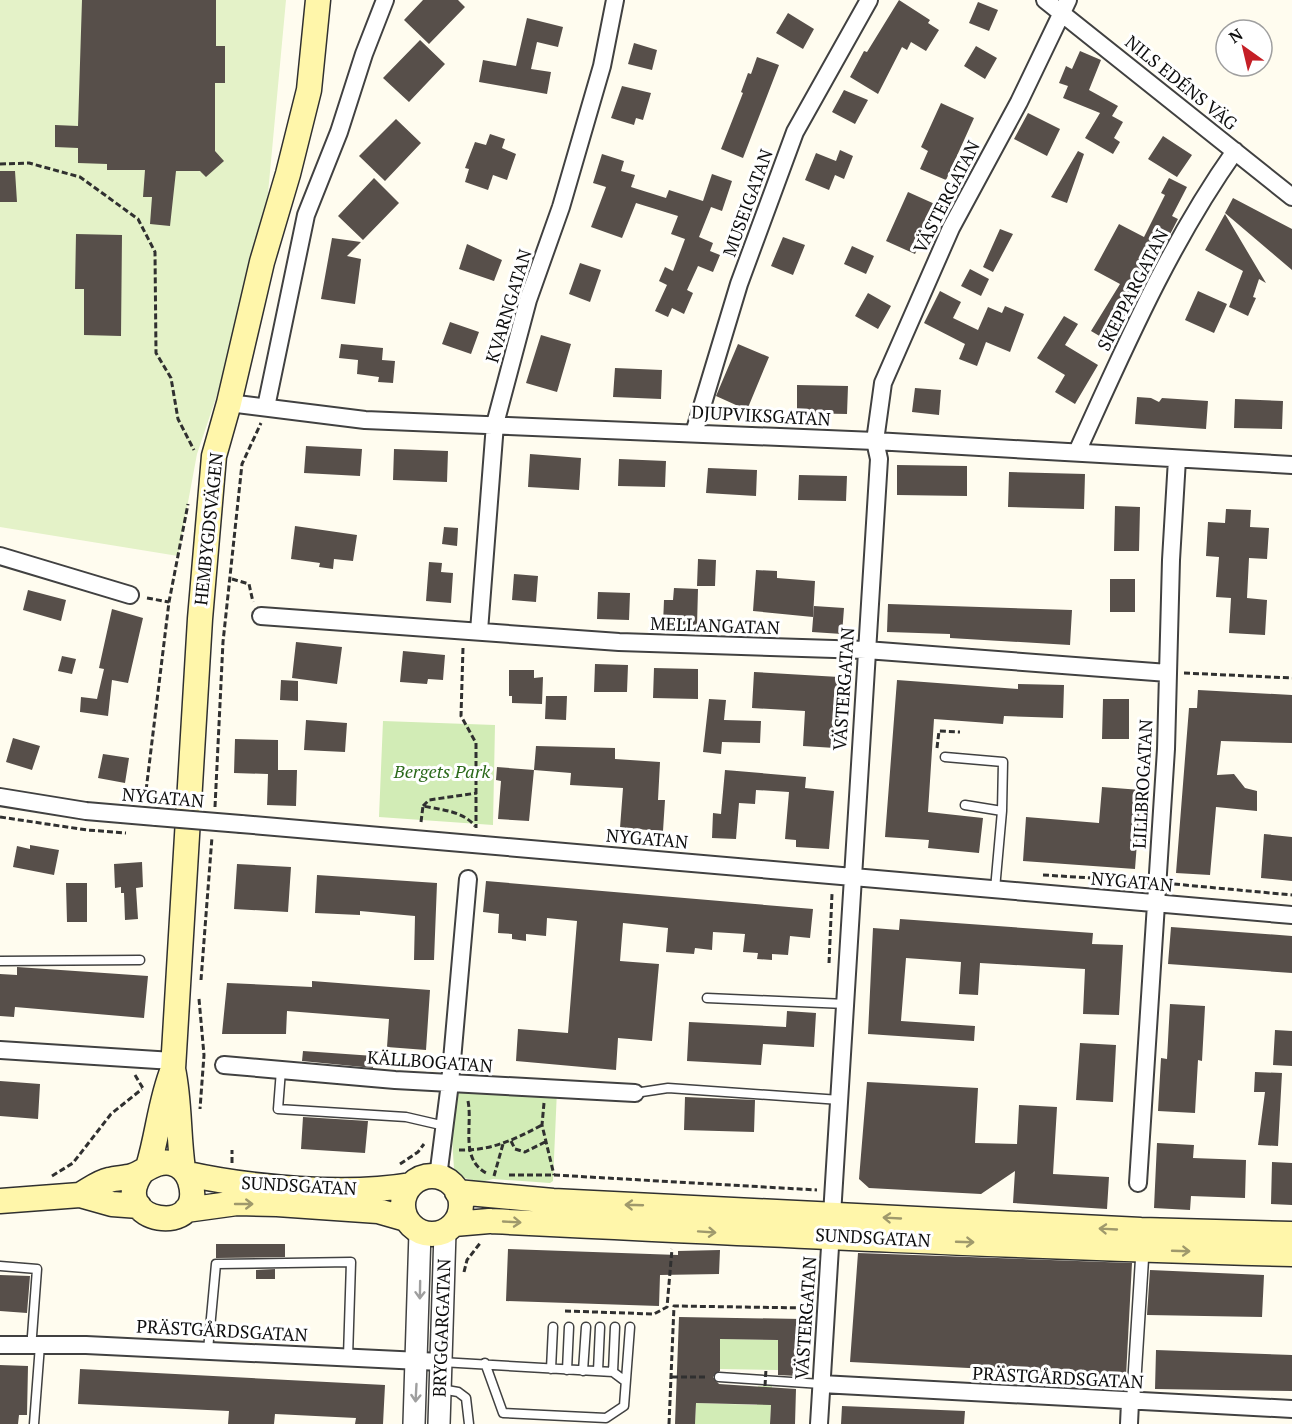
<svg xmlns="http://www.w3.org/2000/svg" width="1292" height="1424" font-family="'PT Serif',serif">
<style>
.green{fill:#d2ecb6}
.pitch{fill:#e4f2c8}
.building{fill:#574f4a}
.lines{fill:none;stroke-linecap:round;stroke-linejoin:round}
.service-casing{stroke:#414141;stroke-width:11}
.pedestrian-casing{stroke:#414141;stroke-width:15}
.minor-casing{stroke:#414141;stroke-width:20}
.tertiary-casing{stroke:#414141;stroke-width:24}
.secondary-casing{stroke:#303030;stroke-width:27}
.path{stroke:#303030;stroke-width:3;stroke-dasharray:6 3;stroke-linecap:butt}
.service{stroke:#fff;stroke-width:8}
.pedestrian{stroke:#fff;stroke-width:12}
.minor{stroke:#fff;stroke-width:16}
.tertiary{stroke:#fff;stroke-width:21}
.secondary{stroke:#fff6aa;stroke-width:24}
.minor-bridge-casing{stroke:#414141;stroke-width:20;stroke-linecap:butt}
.path-bridge{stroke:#303030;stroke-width:3;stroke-dasharray:6 3;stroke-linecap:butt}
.minor-bridge{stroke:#fff;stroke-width:16}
.oneway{stroke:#9f996c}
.oneway2{stroke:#9f9f9f}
.labels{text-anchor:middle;stroke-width:6;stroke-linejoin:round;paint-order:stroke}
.street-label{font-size:18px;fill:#0e0e0e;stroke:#fff}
.park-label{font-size:18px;font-style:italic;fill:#2b691b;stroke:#fff}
</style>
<rect width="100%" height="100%" fill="#fffcef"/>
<path class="green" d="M383,721L495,725L493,825L379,817Z
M458,1089L557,1090L553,1181L550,1183L493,1179L481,1182L464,1178L454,1169L451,1121Z
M720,1339L778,1340V1370L720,1369Z
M758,1386H772L770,1424H695L696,1403L757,1405Z"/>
<path class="pitch" d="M0,0H286L267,204L221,383L197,454L178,556L0,527Z"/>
<path class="building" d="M82,0H216V46H225V83H215V151L224,161L206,177L200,171H176L170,226L150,224L152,197H143L145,170H107V164L78,163V148L55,147V125L78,126Z
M423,0H458L465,7L429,44L404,20Z
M899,0L930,20L928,23L939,30L926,51L911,42L907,50L902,47L878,94L850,77L864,51L867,52Z
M978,2L998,10L989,31L969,23Z
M788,13L814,29L803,49L776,33Z
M527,18L563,27L558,47L537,42L531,69L551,72L547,94L479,82L483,60L516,66Z
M420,40L445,64L409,102L383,78Z
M634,43L657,50L652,70L628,64Z
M976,46L997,58L985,79L964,66Z
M1080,51L1101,60L1089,90L1118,106L1112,116L1123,122L1114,138L1120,142L1113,154L1085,138L1100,113L1063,98L1068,86L1059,83L1066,66L1072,69Z
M757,57L779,65L743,158L721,149L743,93L741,92L748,73L751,74Z
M622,86L651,93L643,120L636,118L634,125L611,118Z
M844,90L868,100L855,124L832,112Z
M941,103L974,118L946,180L920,169L928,151L921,147Z
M1028,113L1060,129L1047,156L1014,139Z
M396,119L421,143L385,181L359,156Z
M490,134L505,139L502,148L516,154L507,180L493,175L488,190L465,182L469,169L465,168L475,142L486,145Z
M1163,136L1192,155L1177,177L1148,159Z
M840,150L853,156L844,179L835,175L829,190L805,180L816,153L836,161Z
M1078,151L1084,154L1067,203L1051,197Z
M602,154L624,161L621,171L635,175L631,187L666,198L669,190L703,201L712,174L732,181L722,211L711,207L699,237L713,243L710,251L720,255L713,272L698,266L687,290L693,293L684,314L672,308L668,317L655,311L667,285L659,281L665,267L673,271L685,239L671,234L678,216L636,203L622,238L591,227L606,187L593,183Z
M0,171H15L17,202H0Z
M374,178L399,203L363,240L338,216Z
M1169,178L1187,187L1172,216L1178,219L1139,294L1108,341L1091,331L1120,284L1094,270L1119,224L1144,237L1165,195L1161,193Z
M908,192L937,205L915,254L886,241Z
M1233,198L1292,229V270L1225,213Z
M1225,214L1266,283L1259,279L1253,297L1256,298L1248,316L1229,307L1243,271L1205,250Z
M1000,229L1013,234L993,272L983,267Z
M76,234L122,235L121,336L84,335V289H75Z
M783,237L805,245L793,275L771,266Z
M332,238L361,242L347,256L361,259L355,304L321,299Z
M467,244L502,260L494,281L459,269Z
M852,246L874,256L866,274L844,264Z
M580,263L601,270L590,302L569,294Z
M970,269L989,279L981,296L961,286Z
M940,291L961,302L953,318L978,330L988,307L1002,313L1005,306L1024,314L1010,352L986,342L977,366L959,359L965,344L924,323Z
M1198,291L1227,304L1214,333L1185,320Z
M868,293L891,306L878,329L855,316Z
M1064,316L1078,324L1065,345L1098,365L1075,404L1055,392L1065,375L1037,358Z
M450,322L479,332L471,354L442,344Z
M541,335L571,344L557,392L526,383Z
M341,344L383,348L382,360L395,361L393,383L378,382L379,377L357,374L358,360L339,358Z
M738,344L769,357L747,410L716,396Z
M615,368L662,370L661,399L613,397Z
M797,385L848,386L847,414L797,413Z
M915,388L941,390L939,415L912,412Z
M1137,397L1151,398L1159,402L1162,398L1208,401L1206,429L1135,424Z
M1235,399L1283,401L1282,429L1234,428Z
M306,446L362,449L360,476L304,473Z
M394,449L448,451L447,482L393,480Z
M530,454L581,458L579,490L528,487Z
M619,459L666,461L665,487L618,486Z
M897,465L967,466V496L897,495Z
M708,468L757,470L756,496L706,493Z
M1009,472L1085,474L1084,509L1008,507Z
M799,475L847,476L846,501L798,500Z
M1115,506L1140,507L1139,551H1114Z
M1226,509L1251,510L1250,527L1269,528L1267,559L1249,558L1247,598L1267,600L1265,635L1229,633L1231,598L1216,597L1219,557L1206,556L1208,522L1225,523Z
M295,526L357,535L353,561L334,559L333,569L319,567L320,563L291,559Z
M444,527L458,528L457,546L442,544Z
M698,559L716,560L715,586H697Z
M429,562L442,563L441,572L453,573L451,603L426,601Z
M756,570L777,571V578L815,581L813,617L753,611Z
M514,574L538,576L536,602L512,600Z
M1110,579H1135V612H1110Z
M674,588L698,589L697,626L663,624L664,600H673Z
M28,590L66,600L61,621L23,610Z
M598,592L630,593L629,620L597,619Z
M888,604L1072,610L1070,645L950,638V634L887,632Z
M814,606L844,608L842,634L812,632Z
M112,609L143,618L128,683L112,680L108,716L80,712L81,697L97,699L104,669L99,668Z
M296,642L342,647L337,684L292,678Z
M403,651L445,655L443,680L428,679L427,684L400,682Z
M62,656L76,659L72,674L58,671Z
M595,664L628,665L627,692H594Z
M654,668L698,669V699L653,698Z
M509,670H534V678L543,677L542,704L512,703V696H509Z
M754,672L839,677L835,748L803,746L805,711L752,708Z
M281,680L298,681V701L280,700Z
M897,680L1018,689V684L1064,685L1063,718L1004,716L1003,724L934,719L928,812L983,818L979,853L928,848L929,840L885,837Z
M1198,690L1292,695V743L1221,741L1217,775L1234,774L1245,788L1257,791V811L1216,807L1210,875L1176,873L1189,708H1197Z
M546,696H567L566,720L545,719Z
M709,699L726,700L724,720L761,721L760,743L722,742L721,754L703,752Z
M1103,699H1129V739H1102Z
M306,720L347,723L345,752L304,750Z
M13,738L40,746L32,770L6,762Z
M235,739L278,740V770H297L296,806L267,805L268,774L234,773Z
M536,746L615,748V759L660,762L658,800H665L663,831L620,828L623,788L570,785L571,773L534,770Z
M103,754L129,758L125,783L98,778Z
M497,767L534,770L529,821L498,819L501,781L496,780Z
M725,770L806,777L805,788L834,791L829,849L796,847V840L785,839L789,792L756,790L755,804L739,803L736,839L712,838L713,813L721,814Z
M1102,787L1141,790L1135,869L1023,861L1026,817L1099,823Z
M1264,834L1292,837V881L1261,878Z
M30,845L59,850L54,875L13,867L17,846L30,849Z
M142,862L143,887L136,888L138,919L125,920L124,893H121V887L115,888L114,864Z
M237,864L291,867L288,912L234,909Z
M317,875L437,883L434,960H414L415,916L360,911V915L315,913Z
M486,881L813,909L810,938L790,936L788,955L772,954V960L757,959L758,953L743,952L745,934L713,932L712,950L695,948L694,954L666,952L668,928L623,923L620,961L659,964L652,1041L618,1038L616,1070L516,1061L518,1029L568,1033L577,921L547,918L546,936L526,934V941L512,939V934L498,933L499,914L483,912Z
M66,883H87V922H67Z
M900,919L1093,933L1092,944L1123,945L1119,1015L1083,1014L1085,969L980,963L978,995L959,994L961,962L906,958L901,1021L975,1026L974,1041L868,1034L873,928L899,930Z
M1171,927L1292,936V973L1168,964Z
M17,967L148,976L144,1018L15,1007L14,1017L0,1016V974L17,975Z
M312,981L430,990L426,1050L387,1047L389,1019L287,1011L286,1034H222L227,983L312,987Z
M1170,1004L1205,1006L1202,1061L1198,1060L1195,1113L1158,1111L1161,1058L1167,1059Z
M787,1011L816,1013L814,1047L763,1044L761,1065L687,1061L689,1022L786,1027Z
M1275,1030L1292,1031V1066L1273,1065Z
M1080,1043L1116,1045L1113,1102L1076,1100Z
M303,1051L374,1056L373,1068L302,1061Z
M1255,1072L1282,1073L1278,1146L1258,1145L1265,1092H1254Z
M0,1081L40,1084L38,1119L0,1116Z
M867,1082L978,1088L975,1143L1017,1144L1019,1105L1057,1107L1053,1174L1109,1177L1107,1209L1013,1203L1015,1171L981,1194L869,1188L859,1179Z
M685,1097L755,1100L754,1132L684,1130Z
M303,1117L368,1121L365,1153L301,1149Z
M1157,1143L1194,1145L1193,1158L1246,1160L1245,1198L1191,1196L1190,1210L1154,1208Z
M1272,1162L1292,1163V1205L1271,1204Z
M216,1244H285V1257L216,1258Z
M508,1249L678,1255V1251L720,1250L719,1274L660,1275L659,1306L506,1301Z
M858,1253L1132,1263L1126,1376L850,1362Z
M275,1269V1279H256V1270Z
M1150,1270L1264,1275L1262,1317L1147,1315Z
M0,1275L30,1276L27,1313L0,1311Z
M679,1317L801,1319L800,1370H797V1376L778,1375V1340L720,1339V1371L713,1377L719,1384L796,1389L795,1424H770L771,1405L696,1403L695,1424H675Z
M1156,1350L1292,1355V1391L1155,1389Z
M0,1365L28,1366L27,1415H19L18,1424H0Z
M80,1369L385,1385L383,1424H355L356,1418L275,1414L274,1424H228L229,1411L78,1404Z
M842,1406L965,1411L964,1424H841Z"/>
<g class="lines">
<g class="service-casing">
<path id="service" d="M945,757L1003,762L1002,811
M965,805L1002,811L995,889
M0,961L140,960
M707,998L846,1004
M281,1070L278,1109L406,1117L445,1126
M635,1093L668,1088L840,1100
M0,1266L37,1269L32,1336
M208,1350L216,1264L351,1262L348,1357
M441,1362L613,1372L625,1381
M485,1363L503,1413L606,1418L624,1406L630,1327
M551,1369L553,1327
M567,1370L569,1327
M583,1371L586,1327
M598,1371L600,1327
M613,1372L615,1327
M719,1377L821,1384
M441,1389L458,1392L466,1398L469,1424
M34,1424L40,1345"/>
</g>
<g class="pedestrian-casing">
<path id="pedestrian" d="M1133,1402L1142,1259"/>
</g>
<g class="minor-casing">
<path id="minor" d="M1045,0L1292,197
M229,403L365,420L875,441L1292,465
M266,407L306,215L339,132L364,54L385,0
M694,433L739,284L795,132L869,0
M1077,452C1124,349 1169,244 1235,151
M0,556L130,595
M261,616L619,642L866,650L1168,673
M479,631L495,424L528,300L561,207L602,66L615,0
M0,797L86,811L156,817
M241,824L1292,915
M0,1050L173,1061
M224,1065L395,1080L635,1093
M438,1177L450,1083L468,879
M1138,1183L1166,749L1171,560L1177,459
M0,1345H86L441,1362
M821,1384L1292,1409
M819,1424L879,459L875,441L883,383L951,228L1019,102L1068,0
M1129,1424L1130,1402"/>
</g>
<g class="tertiary-casing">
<path id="tertiary" d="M414,1424L420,1232
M439,1424L445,1232"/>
</g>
<g class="secondary-casing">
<path id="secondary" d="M148,1167C158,1135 160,1101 173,1069
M183,1169C178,1135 180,1102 173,1069L200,619L214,456L229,403L262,262L288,174L309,90L318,0
M188,1174C251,1188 347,1196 411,1185
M403 1205a29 29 0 1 1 58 0a29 29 0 1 1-58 0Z
M457,1192L553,1201L1141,1230L1292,1234
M80,1195C89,1190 99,1182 109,1180C117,1178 125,1178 132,1176C145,1172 155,1160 171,1163C180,1165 187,1172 190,1181C208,1240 105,1223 142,1172
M0,1201L80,1195L112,1204L139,1206
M186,1210L237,1203L277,1204L378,1211L406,1219
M454,1224L489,1221C757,1234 1024,1247 1292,1254"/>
</g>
<path class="path" d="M0,164L29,163L80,177L138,219L155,252L156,353L171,378L178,419L194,450
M232,579L249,584L253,602
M147,598L169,602
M463,648L461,716L476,743V828
M1184,673L1292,678
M937,748L939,731L960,732
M145,799L169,602L188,504
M423,806L429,800L477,793
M215,807L223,642L242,464L261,423
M0,817L87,830L126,833
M421,822L423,806C442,810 463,811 475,826
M1043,875L1141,881
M1174,884L1292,895
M829,963L832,894
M201,980L212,837
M199,999L204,1055L200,1109
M135,1075L144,1090
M468,1101C473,1126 459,1160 488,1174
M544,1103L542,1125L554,1175
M511,1141L515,1149L525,1152L545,1142
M459,1150C490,1151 514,1140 542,1125
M232,1163V1150
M400,1164L418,1152L424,1144
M509,1175H554L817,1190
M52,1176L73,1163L111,1114L142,1089
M494,1176L503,1144
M464,1272L467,1260L481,1242
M565,1311L654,1314L667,1307L672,1249
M672,1377H708
M669,1424L674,1306L809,1308"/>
<use href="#service" class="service"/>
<use href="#pedestrian" class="pedestrian"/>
<use href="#minor" class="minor"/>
<use href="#tertiary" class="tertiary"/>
<use href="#secondary" class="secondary"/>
<g class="minor-bridge-casing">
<path id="minor-bridge" d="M156,817L241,824"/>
</g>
<path class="path-bridge" d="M765,1386L766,1369"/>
<use href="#minor-bridge" class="minor-bridge"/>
</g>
<defs><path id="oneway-shaft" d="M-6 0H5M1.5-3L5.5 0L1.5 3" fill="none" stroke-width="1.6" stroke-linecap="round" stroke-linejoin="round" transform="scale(1.5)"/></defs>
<g class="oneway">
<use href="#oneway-shaft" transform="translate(244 1204)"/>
<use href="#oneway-shaft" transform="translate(634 1205) rotate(-178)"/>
<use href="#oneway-shaft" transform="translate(892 1218) rotate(-177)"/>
<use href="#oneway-shaft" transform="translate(512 1222) rotate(3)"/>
<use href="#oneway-shaft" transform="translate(1108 1229) rotate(-177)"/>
<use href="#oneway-shaft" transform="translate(707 1232) rotate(4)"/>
<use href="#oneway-shaft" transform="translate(965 1242) rotate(2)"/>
<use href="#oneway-shaft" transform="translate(1181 1251) rotate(2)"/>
</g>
<g class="oneway2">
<use href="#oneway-shaft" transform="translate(420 1290) rotate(91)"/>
<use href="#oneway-shaft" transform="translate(416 1393) rotate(93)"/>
</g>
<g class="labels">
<g class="street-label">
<text transform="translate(1181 83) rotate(39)" y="6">NILS EDÉNS VÄG</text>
<text transform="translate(947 197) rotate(-63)" y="6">VÄSTERGATAN</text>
<text transform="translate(748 203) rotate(-70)" y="6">MUSEIGATAN</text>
<text transform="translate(1133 290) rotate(-63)" y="6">SKEPPARGATAN</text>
<text transform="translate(509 306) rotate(-73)" y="6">KVARNGATAN</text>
<text transform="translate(761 416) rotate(3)" y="6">DJUPVIKSGATAN</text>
<text transform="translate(209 529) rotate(-84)" y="6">HEMBYGDSVÄGEN</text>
<text transform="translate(715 626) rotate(2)" y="6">MELLANGATAN</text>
<text transform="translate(844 689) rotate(-86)" y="6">VÄSTERGATAN</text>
<text transform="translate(1143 784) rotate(-87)" y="6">LILLBROGATAN</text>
<text transform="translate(163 798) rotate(5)" y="6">NYGATAN</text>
<text transform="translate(647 839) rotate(5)" y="6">NYGATAN</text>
<text transform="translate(1132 882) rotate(5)" y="6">NYGATAN</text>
<text transform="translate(430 1062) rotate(4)" y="6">KÄLLBOGATAN</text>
<text transform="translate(299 1186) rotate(3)" y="6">SUNDSGATAN</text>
<text transform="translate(873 1238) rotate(3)" y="6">SUNDSGATAN</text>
<text transform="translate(806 1318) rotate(-86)" y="6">VÄSTERGATAN</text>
<text transform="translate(442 1328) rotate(-88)" y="6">BRYGGARGATAN</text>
<text transform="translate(222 1331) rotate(3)" y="6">PRÄSTGÅRDSGATAN</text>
<text transform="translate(1058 1378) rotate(3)" y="6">PRÄSTGÅRDSGATAN</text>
</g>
<g class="park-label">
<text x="442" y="778">Bergets Park</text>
</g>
</g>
<g transform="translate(1244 48) rotate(326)"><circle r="28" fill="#ffffff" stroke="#9f9f9f" stroke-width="1.5"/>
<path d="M0-4.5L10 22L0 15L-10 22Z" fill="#c51f26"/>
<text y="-9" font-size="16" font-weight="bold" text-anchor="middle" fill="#0e0e0e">N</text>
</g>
</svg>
